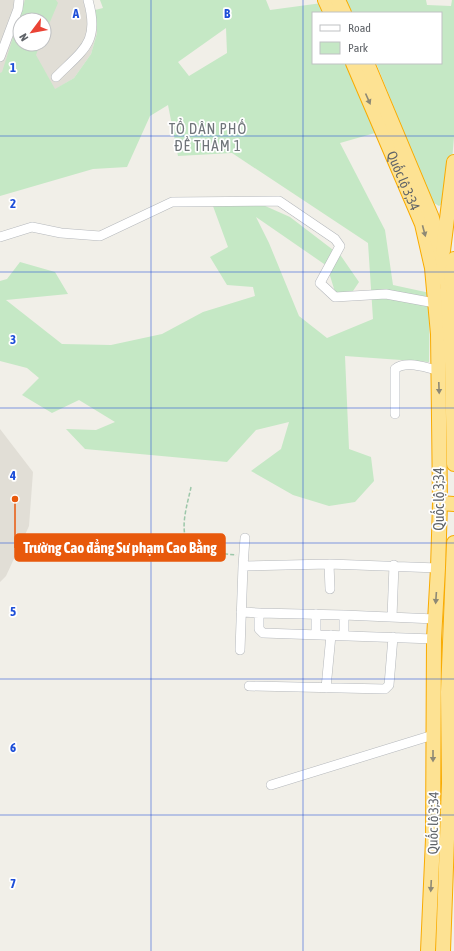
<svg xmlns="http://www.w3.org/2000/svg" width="454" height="951" font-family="'Asap Condensed',sans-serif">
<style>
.education{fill:#e1ded6;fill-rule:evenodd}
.green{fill:#c5e8c5;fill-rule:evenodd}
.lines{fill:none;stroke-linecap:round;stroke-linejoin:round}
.minor-casing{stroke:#b5b8bc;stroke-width:10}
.highway-casing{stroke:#f9ab00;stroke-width:16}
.path{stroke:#9cc7a9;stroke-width:1.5;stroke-dasharray:4 2;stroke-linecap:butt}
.minor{stroke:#fff;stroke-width:9}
.highway{stroke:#fde293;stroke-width:14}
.oneway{fill:#8e8975}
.grid{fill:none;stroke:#1d4ed8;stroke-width:1;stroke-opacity:0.55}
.labels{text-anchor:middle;stroke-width:3.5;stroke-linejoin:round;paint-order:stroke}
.street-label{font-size:14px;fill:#5f6368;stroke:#fff}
.neighbourhood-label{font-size:15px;letter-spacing:1px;fill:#70757a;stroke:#fff}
.grid-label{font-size:13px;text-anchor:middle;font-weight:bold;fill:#1d4ed8;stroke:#fff;stroke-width:3.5;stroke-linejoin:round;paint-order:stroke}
.leader{fill:none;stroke:#e8590c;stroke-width:1.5}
.callout-dot{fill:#e8590c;stroke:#fff;stroke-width:1.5}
.callout{fill:#e8590c;stroke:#e8590c;stroke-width:1.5}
.callout-label{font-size:15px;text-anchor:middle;font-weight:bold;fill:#fff}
</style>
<rect width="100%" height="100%" fill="#f1efe8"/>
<path class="education" d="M0,0H92L95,10L97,33L91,54L74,78L31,104L0,90ZM20,20H44V44H20Z
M0,429L33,472L29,526L6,576L0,582Z"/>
<path class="green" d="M25,0H56L58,3L44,36V20H20V44H40L36,55L55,89L74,78L91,54L97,33L95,10L103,8L100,0H266L270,10L322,3L328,13H313V63H350L375,133L340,143L385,230L393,285L430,293L429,362L345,356L349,449L371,457L374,481L355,502L329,506L293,495L251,471L281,449L289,422L256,430L227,462L85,449L66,429L96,430L115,422L79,400L52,413L22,395L39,378L27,368L0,361V281L7,279L20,262L55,272L68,294L6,300L62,344L111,345L162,334L203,312L255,296L253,287L227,285L210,257L228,247L210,198L252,200L290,217L341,256L359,282L349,297L335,292L327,266L256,217L269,243L299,316L327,338L373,319L368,243L232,153L178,156L168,105L150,116L127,167L93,169L0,196V73L2,72ZM226,28L227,53L189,76L178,62Z
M346,0H426L427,5L451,6L452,0H454V137L449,196L445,202L439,206L432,202L376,63H441V13H352Z"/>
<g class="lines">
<g class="minor-casing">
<path id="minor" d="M0,57L18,9L19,0
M56,77C84,49 100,42 88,0
M0,237L32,227L61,233L100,236L172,202L279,201L335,239L340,246L320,283L335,297L386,294L435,303
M395,414V369C406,360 426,368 438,370
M329,564L330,589
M243,566L245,538
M241,612L259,613V629L263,633L434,639
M259,613L344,615L435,619
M316,614V634
M392,617L394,565
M344,635V615
M240,650L243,566L329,564L438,568
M249,686L385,689L389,685L393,637
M326,688L331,635
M271,785L433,735"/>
</g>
<g class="highway-casing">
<g id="highway">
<path d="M325,0L331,13"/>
<path d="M338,0L344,13"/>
<path id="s1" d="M353,63L422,224L432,268L438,334L440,503L438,568L434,639L433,839L428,951"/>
<path d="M367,63L432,218L443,260L447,283L452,361L454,464"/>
<path d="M443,251L454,162"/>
<path d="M451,281L454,259"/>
<path d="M440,503L454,504"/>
<path d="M443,951L449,783L448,692L454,543"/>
</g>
</g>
<path class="path" d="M191,487C188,503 175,539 195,549C202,552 227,554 236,555"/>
<use href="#minor" class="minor"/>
<use href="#highway" class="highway"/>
</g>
<defs><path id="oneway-solid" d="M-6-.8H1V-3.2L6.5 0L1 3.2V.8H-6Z"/></defs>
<g class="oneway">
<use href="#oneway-solid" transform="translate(368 99) rotate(66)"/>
<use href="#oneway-solid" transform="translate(424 231) rotate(75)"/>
<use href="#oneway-solid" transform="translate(439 388) rotate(88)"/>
<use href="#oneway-solid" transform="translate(436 598) rotate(94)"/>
<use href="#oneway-solid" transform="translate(433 756) rotate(90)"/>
<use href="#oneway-solid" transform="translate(431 886) rotate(93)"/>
</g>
<path class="grid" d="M151,0V951M303,0V951M0,136H454M0,272H454M0,408H454M0,543H454M0,679H454M0,815H454"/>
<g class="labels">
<g class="street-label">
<text dy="5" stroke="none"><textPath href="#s1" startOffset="128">Quốc lộ 3;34</textPath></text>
<text transform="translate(439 499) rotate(-90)" y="5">Quốc lộ 3;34</text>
<text transform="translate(433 823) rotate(-89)" y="5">Quốc lộ 3;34</text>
</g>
<g class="neighbourhood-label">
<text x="208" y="134">TỔ DÂN PHỐ<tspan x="208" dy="17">ĐỀ THÁM 1</tspan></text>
</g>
</g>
<g class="grid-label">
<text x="76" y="18">A</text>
<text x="227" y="18">B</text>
<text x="13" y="72">1</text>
<text x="13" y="208">2</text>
<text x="13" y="344">3</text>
<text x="13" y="480">4</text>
<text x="13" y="616">5</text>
<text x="13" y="752">6</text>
<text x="13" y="888">7</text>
</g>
<path class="leader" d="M15 499L15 548"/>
<circle class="callout-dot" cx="15" cy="499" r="4"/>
<rect class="callout" x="15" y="534" width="210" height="27" rx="4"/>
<g class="callout-label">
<text x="120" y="553">Trường Cao đẳng Sư phạm Cao Bằng</text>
</g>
<rect x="312" y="12" width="130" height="52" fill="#ffffff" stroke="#bfc1c3"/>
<rect x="320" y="25" width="20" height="6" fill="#ffffff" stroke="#bfc1c3"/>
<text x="348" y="32" font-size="12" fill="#5f6368">Road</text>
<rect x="320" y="42" width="20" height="12" fill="#c5e8c5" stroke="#bfc1c3"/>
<text x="348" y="52" font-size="12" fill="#5f6368">Park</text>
<g transform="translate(32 32) rotate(238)"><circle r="19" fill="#ffffff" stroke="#bfc1c3"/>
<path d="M0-3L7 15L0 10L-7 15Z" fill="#ea4335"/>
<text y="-6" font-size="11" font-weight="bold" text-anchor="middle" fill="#5f6368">N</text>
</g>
</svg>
